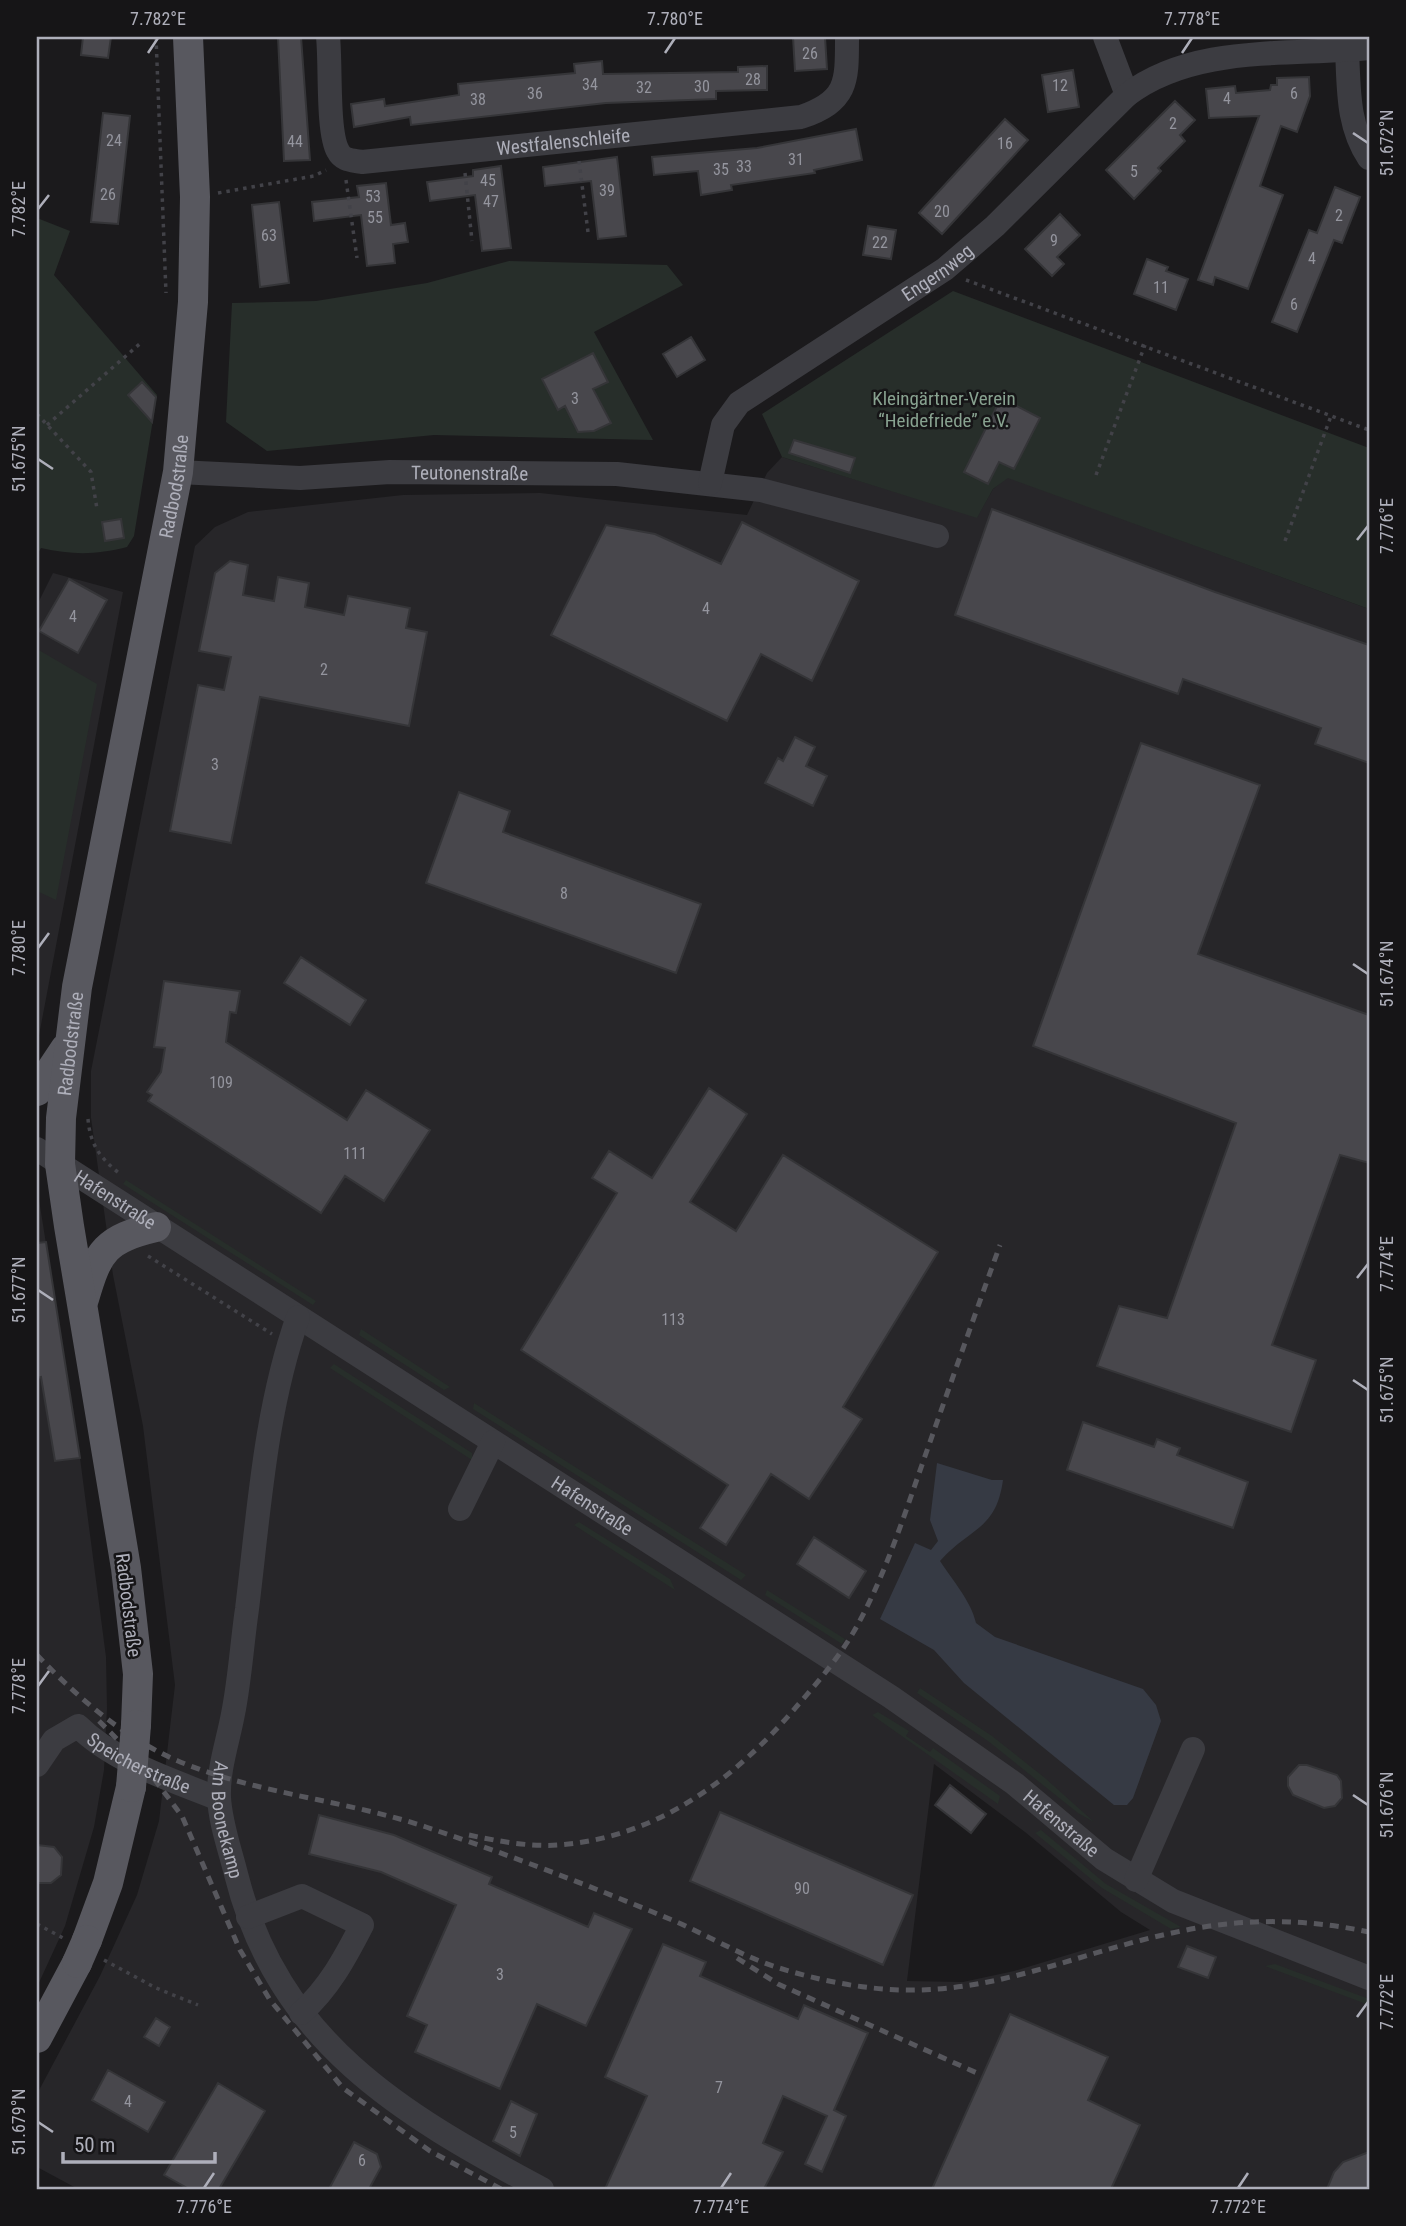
<svg xmlns="http://www.w3.org/2000/svg" width="1406" height="2226" font-family="'Roboto Condensed',sans-serif">
<style>
.built{fill:#272629;fill-rule:evenodd}
.green{fill:#272e2a}
.water{fill:#363a44}
.building{fill:#48474c;stroke:#353538;stroke-width:2}
.lines{fill:none;stroke-linecap:round;stroke-linejoin:round}
.path{stroke:#424248;stroke-width:3.5;stroke-dasharray:3.5 5;stroke-linecap:butt}
.minor{stroke:#3c3c41;stroke-width:24}
.major{stroke:#58585f;stroke-width:30}
.rail{stroke:#57575d;stroke-width:5;stroke-dasharray:9 7;stroke-linecap:butt}
.major-bridge{stroke:#58585f;stroke-width:30}
.ticks{fill:none;stroke:#aeafba;stroke-width:2.5}
.labels{text-anchor:middle;stroke-width:5;stroke-linejoin:round;paint-order:stroke}
.number-label{font-size:16px;fill:#94959e}
.street-label{font-size:19px;fill:#aeafba;stroke:#161517}
.park-label{font-size:19px;fill:#88a290;stroke:#161517}
.neatline{fill:none;stroke:#aeafba;stroke-width:2.5}
.ticks-label{font-size:18px;text-anchor:middle;fill:#aeafba}
</style>
<rect width="100%" height="100%" fill="#1b1a1c"/>
<path class="built" d="M782,457L977,517L993,489L1008,477L1369,609V2189H78L37,2167V2094L100,1976L137,1895L159,1821L175,1685L143,1426L113,1275L91,1118V1071L195,546L215,527L248,512L403,495L540,493L747,515L767,473ZM934,1764L1025,1832L1121,1912L1150,1930L1014,1971L963,1982L907,1981Z
M53,573L123,592L37,1046V605Z
M37,1187L80,1458L106,1657L107,1708L104,1770L94,1827L65,1926L37,1987Z"/>
<path class="green" d="M37,218L70,231L54,275L157,395L134,536L127,547C96,555 72,555 41,548L37,555Z
M509,261L667,265L683,285L594,332L653,440L434,435L267,451L226,422L232,303L316,301L427,283Z
M953,291L1369,448V609L1008,478L993,489L977,518L782,457L762,414Z
M37,649L97,684L56,900L37,891Z
M126,1180L316,1301L313,1305L123,1184Z
M361,1329L450,1387L444,1390L359,1335Z
M334,1364L472,1453V1460L330,1368Z
M474,1403L746,1575L741,1580L473,1409Z
M579,1522L670,1579L675,1590L574,1525Z
M767,1590L845,1639L842,1644L765,1595Z
M920,1688L992,1736L1045,1778L1094,1822L1078,1813L988,1741L917,1693Z
M878,1712L909,1731L906,1736L930,1752L933,1748L1000,1796L998,1804L872,1715Z
M1041,1830L1106,1884L1181,1927L1171,1929L1102,1888L1035,1833Z
M1275,1964L1369,1999V2005L1265,1966Z"/>
<path class="water" d="M937,1463L992,1480H1003C996,1531 970,1527 940,1561C953,1581 971,1601 976,1623L995,1637L1143,1689L1156,1705L1161,1721L1133,1798L1127,1805H1114L964,1683L934,1650L880,1619L915,1543L931,1550L938,1541L930,1520Z"/>
<path class="building" d="M83,37H111L108,58L81,55Z
M278,37H301L310,160L284,161Z
M793,37H825L827,69L795,71Z
M602,61L603,74L738,72V67L767,66V90L716,91V99L606,103L411,125L410,117L354,127L351,104L384,99L385,106L459,95L458,84L575,73L574,64Z
M1073,70L1079,107L1048,112L1042,75Z
M1309,77L1310,96L1297,132L1281,126L1260,186L1283,195L1248,289L1215,277L1213,285L1198,280L1259,116L1209,118L1206,89L1235,86L1236,93L1270,90L1271,85H1277V78Z
M1175,101L1195,120L1180,135L1185,141L1158,168L1161,171L1134,199L1106,170Z
M103,113L130,116L118,224L91,222Z
M1005,119L1028,140L942,234L919,213Z
M856,129L862,160L814,170L815,173L731,185L732,190L701,195L698,171L654,175L652,157L757,148Z
M617,157L626,236L598,239L591,181L545,186L543,167Z
M501,166L511,248L482,251L475,195L430,201L427,182L473,176V170Z
M386,183L391,225L405,223L408,242L393,244L395,263L367,266L361,215L314,221L312,202L359,197L357,186Z
M1335,187L1360,197L1342,243L1334,240L1297,332L1272,322L1309,230L1317,233Z
M279,202L289,283L260,287L252,205Z
M1060,214L1080,235L1057,257L1064,264L1052,276L1025,249Z
M868,226L896,230L891,259L863,255Z
M1147,259L1168,267L1166,271L1188,279L1176,310L1134,294Z
M691,337L705,360L677,377L663,354Z
M593,353L608,382L593,389L611,423L594,431L578,432L565,406L558,410L542,379Z
M142,382L156,397L152,422L128,395Z
M1001,398L1040,418L1014,469L999,462L988,484L964,472Z
M794,440L855,458L850,473L789,453Z
M992,509L1215,592L1369,645V763L1315,744L1321,728L1183,679L1178,694L955,615Z
M121,519L124,538L105,541L102,522Z
M742,522L859,581L812,681L761,654L727,721L551,635L606,525L655,534L721,564Z
M230,561L248,565L243,595L274,601L278,577L309,583L305,607L344,615L348,596L410,608L406,628L427,632L409,726L260,697L231,843L170,831L198,685L224,690L231,657L199,651L215,573Z
M69,579L107,600L78,653L39,631Z
M795,737L815,747L806,766L827,776L813,806L765,783L778,758L783,761Z
M1141,743L1260,785L1198,954L1369,1015V1163L1340,1155L1272,1345L1316,1360L1291,1432L1097,1366L1119,1306L1167,1318L1236,1123L1033,1046Z
M459,792L510,811L503,832L701,904L676,973L426,883Z
M301,957L366,1000L350,1025L284,983Z
M164,981L240,991L236,1013L230,1012L226,1042L347,1120L366,1090L430,1130L384,1201L345,1176L321,1213L148,1101L152,1095L147,1092L161,1072L165,1048L154,1047Z
M709,1088L747,1114L690,1202L736,1231L783,1155L938,1252L843,1407L862,1419L809,1499L771,1474L726,1545L700,1528L728,1485L521,1350L617,1193L592,1178L609,1151L652,1178Z
M46,1242L80,1458L55,1461L41,1377L37,1378V1243Z
M1083,1422L1154,1447L1157,1439L1180,1448L1177,1455L1248,1482L1233,1528L1067,1470Z
M814,1537L866,1571L849,1598L797,1564Z
M1299,1765H1307L1337,1775L1341,1781L1342,1798L1335,1806L1324,1808L1293,1795L1288,1786V1777Z
M950,1785L986,1814L971,1833L935,1805Z
M720,1812L913,1895L883,1965L690,1881Z
M319,1815L394,1835L492,1877L489,1884L588,1927L594,1913L632,1929L586,2026L537,2004L500,2089L415,2052L427,2025L407,2016L456,1905L381,1872L309,1854Z
M37,1845L54,1847L62,1857L61,1875L51,1883H37Z
M663,1944L706,1962L700,1976L798,2019L804,2005L868,2033L834,2110L846,2116L822,2172L805,2164L827,2116L783,2096L763,2143L783,2152L764,2189H605L647,2096L605,2077Z
M1187,1946L1216,1957L1208,1978L1178,1967Z
M1010,2014L1108,2057L1088,2100L1140,2125L1111,2189H932Z
M156,2018L170,2027L159,2046L144,2037Z
M108,2070L165,2102L148,2132L92,2100Z
M218,2083L265,2111L219,2189H189L164,2175Z
M511,2101L537,2114L520,2156L493,2141Z
M354,2142L377,2154L381,2167L369,2189H329Z
M1369,2152V2189H1327L1334,2172L1343,2162Z"/>
<g class="lines">
<path class="path" d="M156,37L166,293
M579,161L588,232
M465,173L472,241
M346,180L357,258
M218,193L314,176L326,170
M966,280L1369,430
M37,414L91,472L97,509
M47,425L143,341
M1096,475L1145,345
M1285,541L1331,416
M88,1119C90,1144 100,1158 119,1173
M148,1256L272,1334
M37,1924L63,1938
M104,1960L156,1988L198,2005"/>
<g class="minor">
<path id="s1" d="M328,37C331,63 327,132 338,151C343,161 352,160 362,162L801,117C848,101 847,82 847,37"/>
<path d="M1105,37L1127,95"/>
<path d="M1347,50C1349,88 1347,125 1369,158"/>
<path id="s2" d="M178,472L300,478L390,472L617,474L761,490L937,536"/>
<path id="s3" d="M710,483L723,425L739,403L945,269L995,226L1127,95C1194,44 1289,56 1369,48"/>
<path id="s4" d="M37,1149L891,1697L1015,1784L1104,1859L1173,1901L1369,1978"/>
<path id="s5" d="M298,1317C265,1410 259,1511 247,1609C242,1643 240,1679 233,1714C228,1741 218,1769 219,1797C220,1822 230,1850 236,1874C278,2041 399,2113 542,2189"/>
<path d="M460,1509L493,1442"/>
<path id="s6" d="M37,1765L54,1740L78,1726C114,1762 172,1780 219,1799"/>
<path d="M1136,1880L1193,1749"/>
<path d="M248,1917L302,1896L362,1925C345,1958 329,1988 301,2013"/>
</g>
<g class="major">
<path d="M37,1091L65,1049"/>
<path d="M84,1299C98,1250 106,1239 156,1227"/>
<path id="s7" d="M136,1725L138,1674L126,1568L69,1226L60,1164L61,1118L77,987L178,472L193,302L195,197L188,37"/>
<path d="M87,1940L108,1883L131,1787"/>
<path d="M37,2038L77,1963"/>
</g>
<path class="rail" d="M37,1655C77,1697 124,1738 178,1761C257,1794 345,1800 426,1827C507,1854 593,1887 672,1920C707,1935 740,1955 776,1967C820,1981 870,1991 916,1990C1005,1989 1086,1951 1172,1933C1238,1918 1303,1918 1369,1932
M99,1721L146,1768L182,1816L240,1950L270,2000L343,2088L430,2151L501,2189
M469,1835C497,1841 529,1847 558,1845C657,1838 735,1779 797,1706C819,1681 841,1655 857,1626C886,1573 904,1516 924,1459C949,1388 974,1317 1000,1245
M737,1958L778,1984L977,2073"/>
<path class="major-bridge" d="M131,1787L136,1725
M77,1963L87,1940"/>
</g>
<path class="ticks" d="M148,53L158,38M665,53L675,38M1182,53L1192,38M1353,133L1368,143M38,209L49,195M38,459L53,469M1357,540L1368,526M38,948L49,933M1353,964L1368,974M1357,1278L1368,1264M38,1290L53,1300M1353,1380L1368,1390M38,1686L49,1671M1353,1795L1368,1805M1357,2017L1368,2002M38,2122L53,2132M204,2188L214,2173M721,2188L731,2173M1238,2188L1248,2173"/>
<g class="labels">
<g class="number-label">
<text x="810" y="59">26</text>
<text x="753" y="85">28</text>
<text x="590" y="90">34</text>
<text x="1060" y="91">12</text>
<text x="702" y="92">30</text>
<text x="644" y="93">32</text>
<text x="535" y="99">36</text>
<text x="1294" y="99">6</text>
<text x="1227" y="104">4</text>
<text x="478" y="105">38</text>
<text x="1173" y="129">2</text>
<text x="114" y="146">24</text>
<text x="295" y="147">44</text>
<text x="1005" y="149">16</text>
<text x="796" y="165">31</text>
<text x="744" y="172">33</text>
<text x="721" y="175">35</text>
<text x="1134" y="177">5</text>
<text x="488" y="186">45</text>
<text x="607" y="196">39</text>
<text x="108" y="200">26</text>
<text x="373" y="202">53</text>
<text x="491" y="207">47</text>
<text x="942" y="217">20</text>
<text x="1339" y="221">2</text>
<text x="375" y="223">55</text>
<text x="269" y="241">63</text>
<text x="1054" y="246">9</text>
<text x="880" y="248">22</text>
<text x="1312" y="264">4</text>
<text x="1161" y="293">11</text>
<text x="1294" y="310">6</text>
<text x="575" y="404">3</text>
<text x="706" y="614">4</text>
<text x="73" y="622">4</text>
<text x="324" y="675">2</text>
<text x="215" y="770">3</text>
<text x="564" y="899">8</text>
<text x="221" y="1088">109</text>
<text x="355" y="1159">111</text>
<text x="673" y="1325">113</text>
<text x="802" y="1894">90</text>
<text x="500" y="1980">3</text>
<text x="719" y="2093">7</text>
<text x="128" y="2107">4</text>
<text x="513" y="2138">5</text>
<text x="362" y="2166">6</text>
</g>
<g class="street-label">
<text dy="7" stroke="none"><textPath href="#s1" startOffset="345">Westfalenschleife</textPath></text>
<text dy="7" stroke="none"><textPath href="#s3" startOffset="324">Engernweg</textPath></text>
<text dy="7" stroke="none"><textPath href="#s2" startOffset="292">Teutonenstraße</textPath></text>
<text dy="7" stroke="none"><textPath href="#s7" startOffset="1255">Radbodstraße</textPath></text>
<text dy="7" stroke="none"><textPath href="#s7" startOffset="688">Radbodstraße</textPath></text>
<text dy="7" stroke="none"><textPath href="#s4" startOffset="93">Hafenstraße</textPath></text>
<text dy="7" stroke="none"><textPath href="#s4" startOffset="660">Hafenstraße</textPath></text>
<text transform="translate(129 1605) rotate(83)" y="7">Radbodstraße</text>
<text dy="7" stroke="none"><textPath href="#s6" startOffset="130">Speicherstraße</textPath></text>
<text dy="7" stroke="none"><textPath href="#s5" startOffset="511">Am Boonekamp</textPath></text>
<text dy="7" stroke="none"><textPath href="#s4" startOffset="1227">Hafenstraße</textPath></text>
</g>
<g class="park-label">
<text x="944" y="405">Kleingärtner-Verein<tspan x="944" dy="22">“Heidefriede” e.V.</tspan></text>
</g>
</g>
<rect width="1406" height="2226" fill="none" stroke="#161517" stroke-width="77"/>
<path d="M63 2152v10h152v-10" fill="none" stroke="#aeafba" stroke-width="3.5"/>
<text x="74" y="2152" font-size="21" fill="#aeafba" stroke="#161517" stroke-width="5" paint-order="stroke">50 m</text>
<rect x="38" y="38" width="1330" height="2150" class="neatline"/>
<g class="ticks-label">
<text x="158" y="25">7.782°E</text>
<text x="675" y="25">7.780°E</text>
<text x="1192" y="25">7.778°E</text>
<text transform="translate(1387 143) rotate(-90)" y="6">51.672°N</text>
<text transform="translate(19 209) rotate(-90)" y="6">7.782°E</text>
<text transform="translate(19 459) rotate(-90)" y="6">51.675°N</text>
<text transform="translate(1387 526) rotate(-90)" y="6">7.776°E</text>
<text transform="translate(19 948) rotate(-90)" y="6">7.780°E</text>
<text transform="translate(1387 974) rotate(-90)" y="6">51.674°N</text>
<text transform="translate(1387 1264) rotate(-90)" y="6">7.774°E</text>
<text transform="translate(19 1290) rotate(-90)" y="6">51.677°N</text>
<text transform="translate(1387 1390) rotate(-90)" y="6">51.675°N</text>
<text transform="translate(19 1686) rotate(-90)" y="6">7.778°E</text>
<text transform="translate(1387 1805) rotate(-90)" y="6">51.676°N</text>
<text transform="translate(1387 2002) rotate(-90)" y="6">7.772°E</text>
<text transform="translate(19 2122) rotate(-90)" y="6">51.679°N</text>
<text x="204" y="2213">7.776°E</text>
<text x="721" y="2213">7.774°E</text>
<text x="1238" y="2213">7.772°E</text>
</g>
</svg>
